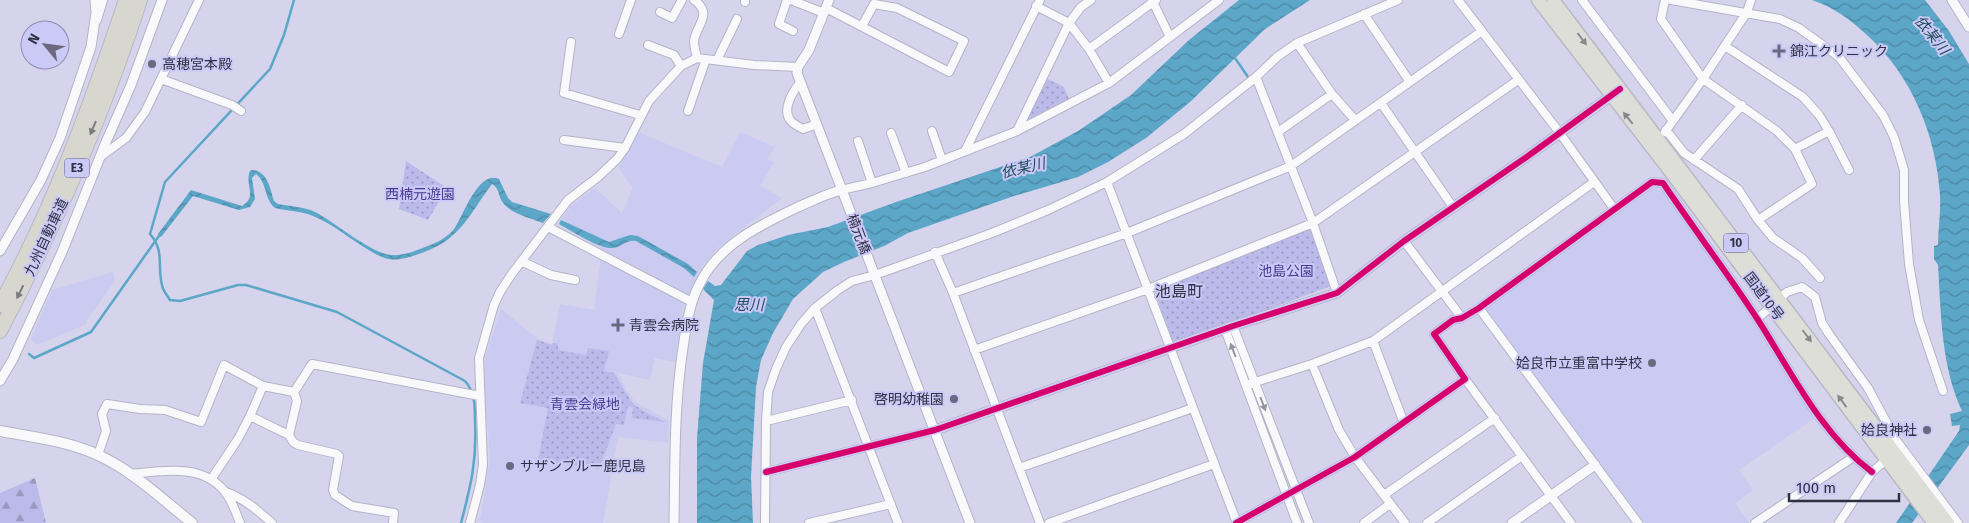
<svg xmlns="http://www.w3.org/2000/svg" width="1969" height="523" font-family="'Fira Sans','Noto Sans JP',sans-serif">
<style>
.built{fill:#cbcaf1}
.forest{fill:url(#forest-firs)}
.park{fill:url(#park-dots)}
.water{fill:url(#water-waves)}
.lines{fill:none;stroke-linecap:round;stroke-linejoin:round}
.stream{stroke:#5ca6c8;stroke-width:2.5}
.minor-casing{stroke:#b4b3c6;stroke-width:10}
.tertiary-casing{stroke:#b4b3c6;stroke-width:11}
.secondary-casing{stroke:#b4b3c6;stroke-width:12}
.trunk-casing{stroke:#b8b7c4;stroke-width:15}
.motorway-casing{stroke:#b8b7c4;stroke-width:16}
.minor{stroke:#f9f9fc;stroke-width:8}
.tertiary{stroke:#f9f9fc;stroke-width:9}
.secondary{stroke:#f9f9fc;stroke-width:10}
.trunk{stroke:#deded9;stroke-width:12}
.motorway{stroke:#d7d7d0;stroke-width:14}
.cycleway-casing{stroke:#cbcaf7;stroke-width:9}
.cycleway{stroke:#d6006c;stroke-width:6}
.oneway{fill:#88878e}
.oneway2{fill:#7c7b82}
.oneway3{fill:#95949f}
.poi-dot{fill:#6a697e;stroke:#cbcaf7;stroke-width:2}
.labels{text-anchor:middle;stroke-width:4;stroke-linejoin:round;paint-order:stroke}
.shield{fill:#cbcaf7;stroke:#5f5e78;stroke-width:1}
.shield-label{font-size:12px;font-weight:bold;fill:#313042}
.poi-label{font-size:14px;fill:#313042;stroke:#cbcaf7;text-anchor:start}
.park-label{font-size:14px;fill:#483a91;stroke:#cbcaf7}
.street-label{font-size:14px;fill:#313042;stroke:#cbcaf7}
.water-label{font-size:15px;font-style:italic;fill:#224d5d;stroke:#cbcaf7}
.quarter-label{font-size:16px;fill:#313042;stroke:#cbcaf7}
</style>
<defs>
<pattern id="forest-firs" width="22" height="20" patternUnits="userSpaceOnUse" patternTransform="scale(1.25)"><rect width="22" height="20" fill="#bcbaea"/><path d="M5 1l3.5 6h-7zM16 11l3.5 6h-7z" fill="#9998bf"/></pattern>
<pattern id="park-dots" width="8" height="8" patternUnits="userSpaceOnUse" patternTransform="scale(1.25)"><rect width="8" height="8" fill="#bcbaea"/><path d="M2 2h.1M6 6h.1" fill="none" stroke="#9998bf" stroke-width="1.8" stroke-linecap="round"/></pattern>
<pattern id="water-waves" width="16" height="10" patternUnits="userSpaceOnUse" patternTransform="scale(1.25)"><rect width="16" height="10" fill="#5ca6c8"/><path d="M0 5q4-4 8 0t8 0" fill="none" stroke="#4d88a4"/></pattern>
</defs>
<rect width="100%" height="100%" fill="#d5d4ec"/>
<path class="built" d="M638,132L722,167L740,132L775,147L767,159L774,162L760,186L782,198L719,247L701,267L682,310L675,362L655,358L650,380L617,373L634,401L669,421L668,443L618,437L603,523H485L478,521L481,515L490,458L485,394V357L501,309L538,339L552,344L560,304L594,310L602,249L558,224L572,205L595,188L622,213L633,188L618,167Z
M1651,187L1666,190L1816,417L1739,470L1753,490L1735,503L1749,523H1645L1483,308Z
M113,272L115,281L87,320V324L37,345L31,339L52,290Z"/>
<path class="forest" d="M35,478L46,523H0V493Z"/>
<path class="park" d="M1046,78L1064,87L1069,99L1025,121Z
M406,161L447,188L428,220L399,209Z
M1311,228L1331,286L1174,344L1154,290Z
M537,340L552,345L553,343H558V350L586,355L588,348L609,351L604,371L614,373L632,403L646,413L666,422L632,418L633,407L628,406L624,425L616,424L599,469L538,460L548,408L520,403Z"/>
<path class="water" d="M1239,0H1310L1265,29L1190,102L1146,138L1108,162L1078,177L1014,196L908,233L884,246L844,262L823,272L793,299L773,333L761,360L756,387L751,477L753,523H697V438L703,363L714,300L703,289L708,281L715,286L721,285L747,251L758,245L788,235L828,227L896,202L1030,157L1078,131L1131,95L1189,40Z
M1812,0H1925L1949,31L1969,64V445L1912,523H1896L1959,431L1960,425L1952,426L1950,414L1962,411C1941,366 1941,313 1938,265L1934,259V246L1938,245C1938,229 1941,212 1940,195C1936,135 1912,76 1867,35C1852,21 1832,6 1812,0Z
M252,170C268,171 270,189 274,201L278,204C289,206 305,207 315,212C335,222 371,254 392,255C403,256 415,251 425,247C436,243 447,238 454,229C463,217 478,169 499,179L508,198L512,202L551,214L543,223C531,218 512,214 504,204C498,198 500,188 492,184C466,219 460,241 416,255C397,261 389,262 372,252C352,241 334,224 313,216C301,211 287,211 275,208C264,199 267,182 256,174L252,178L255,199L250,207L239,210L193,196L161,237L158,234L191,190L242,206C258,196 244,185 250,171Z
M561,220L609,242L630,235L638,236L688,264L697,272L694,277L684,268L636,241C626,239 620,249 610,248C596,247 572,231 559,224Z"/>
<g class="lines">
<path class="stream" d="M294,0L284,35L270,69L165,182L150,234C165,251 157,266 162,285C163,291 167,295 170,300L180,301L238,285H246L337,312L465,381C475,392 475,406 475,421C477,461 471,485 461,523
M1235,58L1248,77
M29,354L34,358L91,332L161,233"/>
<g class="minor-casing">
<path id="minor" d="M694,0C714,14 696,25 694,41C694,46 696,53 697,58
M787,0L779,24L793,31
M791,0L824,13
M1152,0L1170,37L1219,0
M1458,0L1559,132L1615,210
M1582,0L1673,121
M1665,0L1661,19L1703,79L1777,131L1795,149L1829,131L1819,115L1803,97L1725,46
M1671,0L1780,19L1799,28L1839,57L1883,115L1894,137L1904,170V201L1909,264L1919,320L1943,391
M745,2V0
M1036,6L1069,23L1089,49L1109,83
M826,8L949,72L964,41L897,8L874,4L862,26
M660,12L672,18L682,0
M1364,14L1410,82
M97,20L103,0
M619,34L631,0
M571,42L564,93L640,115
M1297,43L1332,94L1355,120
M648,45L674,55L681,66
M1089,49L1156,0
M717,60L737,19
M1256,77L1313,223L1337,293
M161,79L232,105L241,111
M800,83C793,91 782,109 790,120C793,124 799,127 803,129L817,124
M1381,103L1453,207
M688,111L706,59
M1666,130L1684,153L1738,189L1758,220L1773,238L1802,258L1820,278
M932,131L942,160
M1017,131L1069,23L1081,7L1091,0
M1829,131L1849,170
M1278,132L1332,94
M1665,132L1703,79L1747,12L1751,0
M891,133L906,173
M564,140L625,148
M858,141L872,183
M965,151L1040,0
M100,157L126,138L145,112L199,0
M1694,160L1742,105
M1107,182L1237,523
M841,190L872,183L925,167L1017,131L1109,83L1170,37
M1758,220L1812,184L1795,149
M548,227L692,302
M1404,241L1462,318
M935,252L953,293L1040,523
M523,262L551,275L575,280
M953,293L1127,233L1291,166L1482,31
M815,308L898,523
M1479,308L1638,523
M1757,319L1787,292L1802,287L1815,297L1822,323L1829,334L1868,388L1896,440L1958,523
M1233,326L1309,523
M1225,329L1297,523
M1373,341L1404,423
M974,350L1148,289L1313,223L1518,80
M1312,364L1339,430L1355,457L1405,523
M1465,379L1571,523
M1246,385L1312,364L1373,341L1594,182
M250,416L263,386L294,392
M766,421L852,400
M289,435L293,442L298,445L337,454L339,456L333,490L335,495L352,506L394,513L393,523
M98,455L106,431L102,414L107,404L140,409L165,410L201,422L224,365L263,386
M1019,468L1193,408
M766,472L935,430
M131,474C162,471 203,463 225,492C232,500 236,513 240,523
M212,478L238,439L250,416L289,435L297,401L294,392L312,364L480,396
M226,492C245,499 257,510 272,523
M1384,495L1495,418
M470,523L480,485L483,465L479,358L494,305L500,292L511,275L568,200L598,177L617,159L625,148L649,101L681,66L697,58L754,65L798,67
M765,523L766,421L768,392L776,369L786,347L801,324L815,308L838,290L852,281L875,275L992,233L1048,210L1107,182L1184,134L1256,77L1277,57L1297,43L1398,0
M809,523L891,504
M1049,523L1214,464
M1236,523L1355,457L1465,379L1434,334L1453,320L1462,318L1479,308L1652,182L1663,183C1694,229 1728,274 1758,320C1792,373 1821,434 1872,472
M1364,523L1390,504
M1427,523L1522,456
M1755,523L1852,458
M1839,523L1872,472L1886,460"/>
</g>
<g class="tertiary-casing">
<path id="tertiary" d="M829,0L809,50L798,67L797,73L970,523
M1952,0L1969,27
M0,251L41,180L60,138L91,47L96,13L95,0
M0,381L13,359L62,252L106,142L131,85L162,0
M935,430L1233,326L1337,293L1404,241L1528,156L1615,93
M674,523C675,464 674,406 683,348C686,327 689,305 699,285C718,245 760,225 798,207C812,201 826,194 841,190
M1512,523L1595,465"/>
</g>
<g class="secondary-casing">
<path id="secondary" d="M0,431C32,437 68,441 98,455C133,471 162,499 192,523"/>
</g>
<g class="trunk-casing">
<path id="trunk" d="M1538,0L1667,167L1934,523
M1553,0L1948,523"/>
</g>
<g class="motorway-casing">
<path id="motorway" d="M0,305C53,209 91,104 126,0
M0,331C56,225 103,114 140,0"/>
</g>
<use href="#minor" class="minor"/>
<use href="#tertiary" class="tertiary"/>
<use href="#secondary" class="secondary"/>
<use href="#trunk" class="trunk"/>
<use href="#motorway" class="motorway"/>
<g class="cycleway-casing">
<path id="cycleway" d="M766,472L935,430L1233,326L1337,293L1404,241L1528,156L1620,89
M1236,523L1355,457L1465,379L1434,334L1453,320L1462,318L1479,308L1652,182L1663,183C1694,229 1728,274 1758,320C1792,373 1821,434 1872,472"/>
</g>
<use href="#cycleway" class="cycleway"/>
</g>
<defs><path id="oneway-solid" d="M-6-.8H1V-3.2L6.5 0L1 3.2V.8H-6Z" transform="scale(1.25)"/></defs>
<g class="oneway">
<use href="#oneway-solid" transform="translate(1582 39) rotate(53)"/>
<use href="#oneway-solid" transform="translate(1628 118) rotate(-129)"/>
<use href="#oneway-solid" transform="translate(1807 336) rotate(53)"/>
<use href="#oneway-solid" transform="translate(1842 401) rotate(-126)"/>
</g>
<g class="oneway2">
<use href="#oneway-solid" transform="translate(93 128) rotate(113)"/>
<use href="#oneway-solid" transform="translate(20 292) rotate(116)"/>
</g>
<g class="oneway3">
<use href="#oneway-solid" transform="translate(1233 350) rotate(-111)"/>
<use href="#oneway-solid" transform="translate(1263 404) rotate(69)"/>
</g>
<g class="poi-dot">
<path d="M1776.5 43.5h5v5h5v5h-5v5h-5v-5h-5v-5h5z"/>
<circle cx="152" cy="64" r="5"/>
<path d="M615.5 317.5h5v5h5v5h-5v5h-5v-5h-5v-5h5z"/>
<circle cx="1652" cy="363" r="5"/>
<circle cx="954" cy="399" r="5"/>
<circle cx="1927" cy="430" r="5"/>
<circle cx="510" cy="466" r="5"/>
</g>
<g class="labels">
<g class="shield">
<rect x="64.5" y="158.5" width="25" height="19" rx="4"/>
<rect x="1723.5" y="233.5" width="25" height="19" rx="4"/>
</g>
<g class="shield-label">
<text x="77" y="172">E3</text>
<text x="1736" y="247">10</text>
</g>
<g class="poi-label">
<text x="1790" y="56">錦江クリニック</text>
<text x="162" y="69">高穂宮本殿</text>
<text x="629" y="330">青雲会病院</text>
<text x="1642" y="368" text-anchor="end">姶良市立重富中学校</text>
<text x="944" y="404" text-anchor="end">啓明幼稚園</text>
<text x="1917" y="435" text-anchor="end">姶良神社</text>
<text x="520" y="471">サザンブルー鹿児島</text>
</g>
<g class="park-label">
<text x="420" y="199">西楠元遊園</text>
<text x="1286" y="276">池島公園</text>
<text x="585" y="409">青雲会緑地</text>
</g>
<g class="street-label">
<text transform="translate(859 234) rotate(69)" y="5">楠元橋</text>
<text transform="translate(46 237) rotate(-65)" y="5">九州自動車道</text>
<text transform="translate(1764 296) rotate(53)" y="5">国道10号</text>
</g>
<g class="water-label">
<text transform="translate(1932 35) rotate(51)" y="5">依某川</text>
<text transform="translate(1023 168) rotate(-13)" y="5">依某川</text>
<text x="749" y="310">思川</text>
</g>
<g class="quarter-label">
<text x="1179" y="297">池島町</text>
</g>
</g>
<g transform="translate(45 45) rotate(299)"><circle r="24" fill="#cbcaf7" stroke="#8d8caf"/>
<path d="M0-4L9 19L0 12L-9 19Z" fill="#6a697e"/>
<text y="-8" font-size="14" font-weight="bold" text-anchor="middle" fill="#313042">N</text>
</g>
<path d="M1789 493v8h110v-8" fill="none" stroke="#313042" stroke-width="2.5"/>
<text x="1796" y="493" font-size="15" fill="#313042" stroke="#cbcaf7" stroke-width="4" paint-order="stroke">100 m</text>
</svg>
